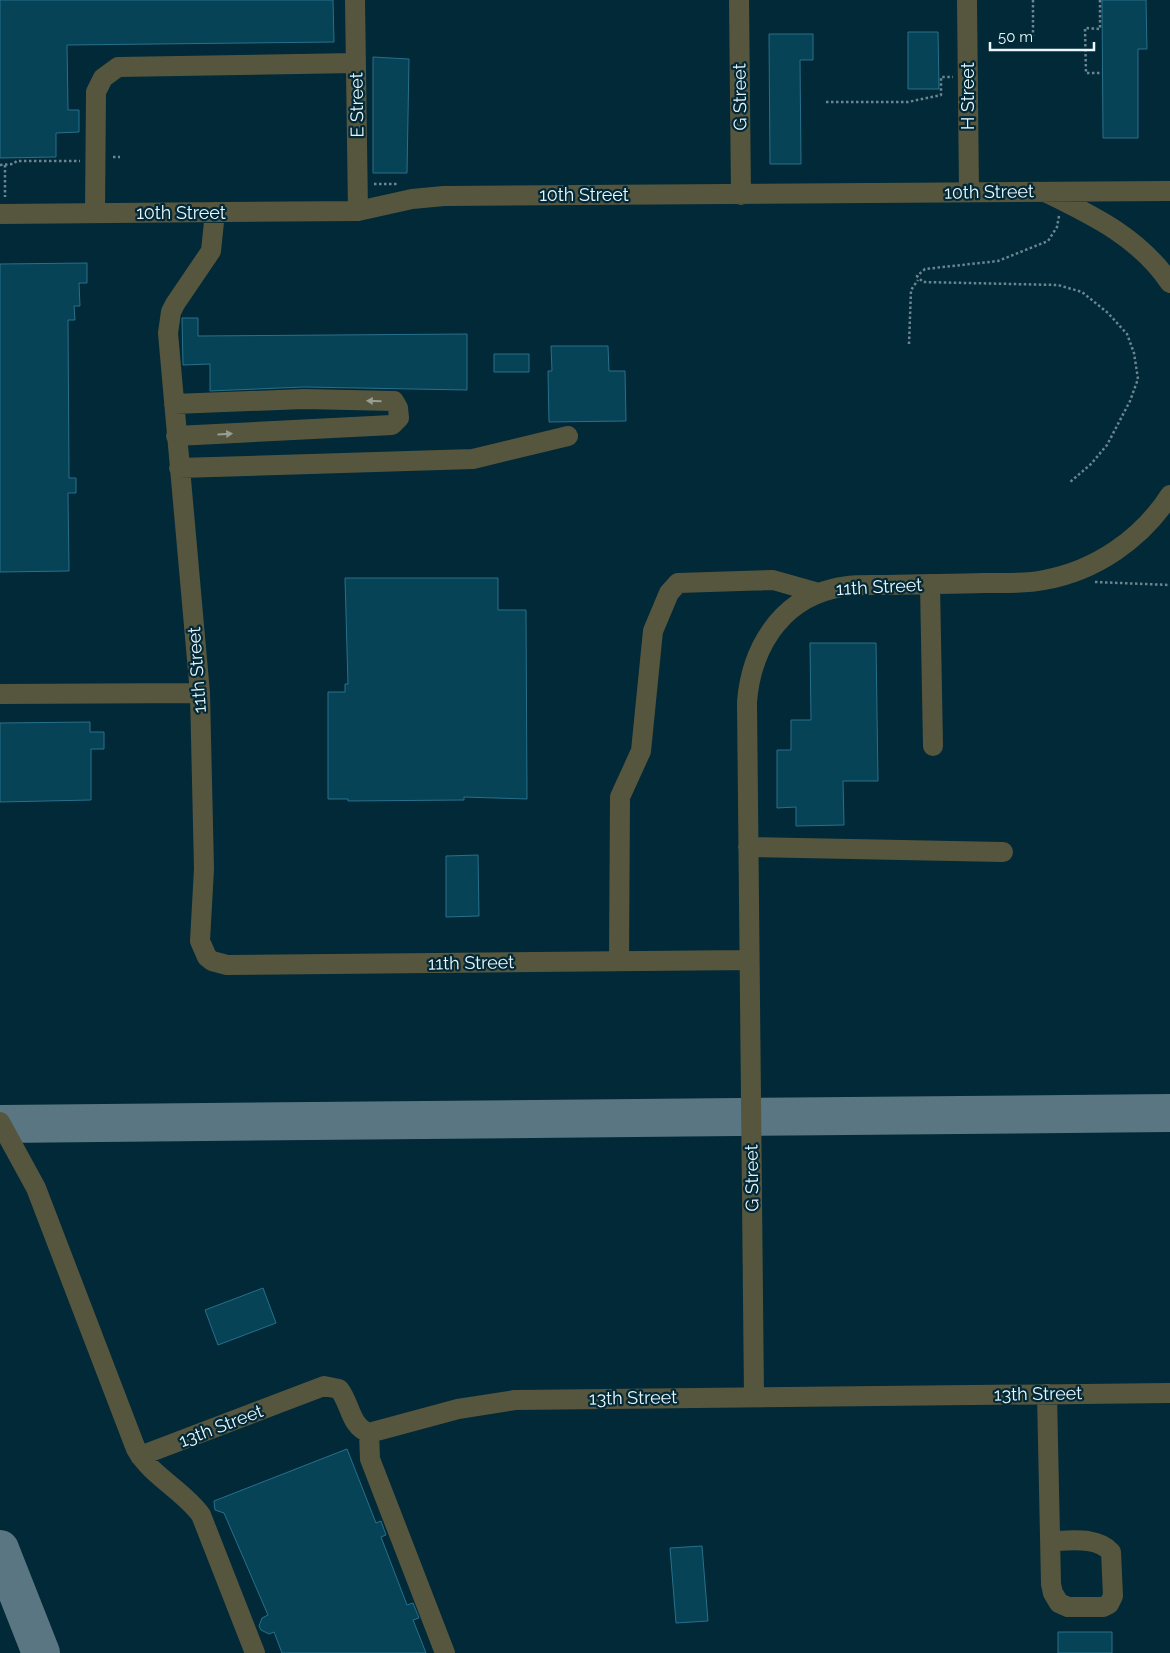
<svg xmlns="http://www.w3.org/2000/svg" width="1170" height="1653" font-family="Raleway,sans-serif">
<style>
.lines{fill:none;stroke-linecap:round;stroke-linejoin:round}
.taxiway{stroke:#597682;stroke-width:38}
.building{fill:#074357;stroke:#28708b}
.path{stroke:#6b8690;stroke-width:2.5;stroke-dasharray:2.5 2.5;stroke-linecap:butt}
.minor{stroke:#56563e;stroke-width:20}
.oneway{fill:#999e94}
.labels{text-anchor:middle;stroke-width:4.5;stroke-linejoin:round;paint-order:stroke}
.street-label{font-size:18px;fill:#eaf7fd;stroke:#022937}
</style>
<rect width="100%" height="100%" fill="#022937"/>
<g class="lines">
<path class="taxiway" d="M0,1124L1170,1113
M0,1549L41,1653"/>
</g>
<path class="building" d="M0,0H333L334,42L67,45L68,110H79V132L56,133V157L0,158Z
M1102,0H1146L1147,49H1138V138H1103Z
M908,32H938L939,89H908Z
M769,34H813V60H800L801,164H770Z
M373,57L409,59L407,173H373Z
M87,263V283H79L80,306H74L75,320H68L69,478H76V493H68L69,571L0,572V264Z
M182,318H198V336L467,334V390L304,387L210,391V364L183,365Z
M551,346H608L609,371H625L626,421L549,422L548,371H552Z
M494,354H529V372H494Z
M345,578H498V610H526L527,799L464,797V800L348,801V799H328V692H345V684H348Z
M810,643H876L878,781H843L844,825L796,826V807L777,808V750H791V720H811Z
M90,722V732H104V749H91V800L0,802V723Z
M478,855L479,916L446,917V856Z
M263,1288L276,1323L218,1345L205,1310Z
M347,1449L376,1523L381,1521L386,1535L381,1537L407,1605L413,1603L419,1618L413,1620L426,1653H282L274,1632L269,1634L261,1630L259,1626L262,1618L268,1615L224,1513L215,1510L214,1501Z
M702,1546L708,1621L676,1623L670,1548Z
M1058,1632H1112V1653H1058Z"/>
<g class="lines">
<path class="path" d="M1033,0V36
M1100,0V29L1085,28L1086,73H1102
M826,102H908L941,95V77H953
M113,157H120
M0,165L13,164L17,161H80
M5,165V197
M374,184H399
M1059,216L1057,227L1048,241L998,261L925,269L917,276L923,282L1058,285L1082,292L1108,313L1127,334L1134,353L1138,379L1130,401L1107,445L1091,464L1069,483
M909,344L911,290L918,280
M1095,582L1170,585"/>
<path class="minor" d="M355,0L358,211
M739,0L741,195
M967,0L969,192
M1047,193C1094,216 1140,238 1170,283
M215,212L211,251L175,304L171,312L168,333L200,693L204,869L200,941L207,957L212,961L227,965L749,960
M95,213L96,92L103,78L118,67L356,63
M0,214L358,211L412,199L444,196L1170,191
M174,404L304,399L394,401L398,408L399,418L392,425L176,436
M179,468L473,459L568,436
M930,584L933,746
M0,694L200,693
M748,847L1003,852
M619,961L620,797L641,751L653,631L669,593L678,583L773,580L819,593
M0,1122L36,1188L136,1449C151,1476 183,1490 201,1515L255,1653
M1047,1394L1051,1584L1053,1593L1059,1603L1068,1607H1103L1109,1604L1113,1596L1111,1552C1096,1536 1070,1541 1050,1541
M754,1397L747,702C751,650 779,602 832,589C851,584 870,585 889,585C921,584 952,584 984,583C1004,583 1025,584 1044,580C1095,571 1142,539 1170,495
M369,1433L370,1459L445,1653
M140,1456L324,1386L339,1389C351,1404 349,1425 369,1433L458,1409L515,1400L1170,1393"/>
</g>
<defs><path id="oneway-solid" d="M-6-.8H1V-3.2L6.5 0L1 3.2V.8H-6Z" transform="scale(1.25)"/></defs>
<g class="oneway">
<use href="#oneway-solid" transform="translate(374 401) rotate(-179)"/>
<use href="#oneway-solid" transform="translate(225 434) rotate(-3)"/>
</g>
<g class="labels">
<g class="street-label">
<text transform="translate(968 96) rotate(-90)" y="6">H Street</text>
<text transform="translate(740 97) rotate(-91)" y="6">G Street</text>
<text transform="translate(357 105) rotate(-91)" y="6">E Street</text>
<text transform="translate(989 192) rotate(-1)" y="6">10th Street</text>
<text x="584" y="201">10th Street</text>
<text x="181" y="219">10th Street</text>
<text transform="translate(879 587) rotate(-3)" y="6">11th Street</text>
<text transform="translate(197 670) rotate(-94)" y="6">11th Street</text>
<text transform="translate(471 963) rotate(-1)" y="6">11th Street</text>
<text transform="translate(752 1178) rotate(-91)" y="6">G Street</text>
<text transform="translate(1038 1394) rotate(-1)" y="6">13th Street</text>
<text transform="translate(633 1398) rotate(-1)" y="6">13th Street</text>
<text transform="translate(221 1426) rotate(-21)" y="6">13th Street</text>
</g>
</g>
<path d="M990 42v8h104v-8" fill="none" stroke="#eaf7fd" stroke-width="2.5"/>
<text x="998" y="42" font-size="15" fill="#eaf7fd" stroke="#022937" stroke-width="4" paint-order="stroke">50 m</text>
</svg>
